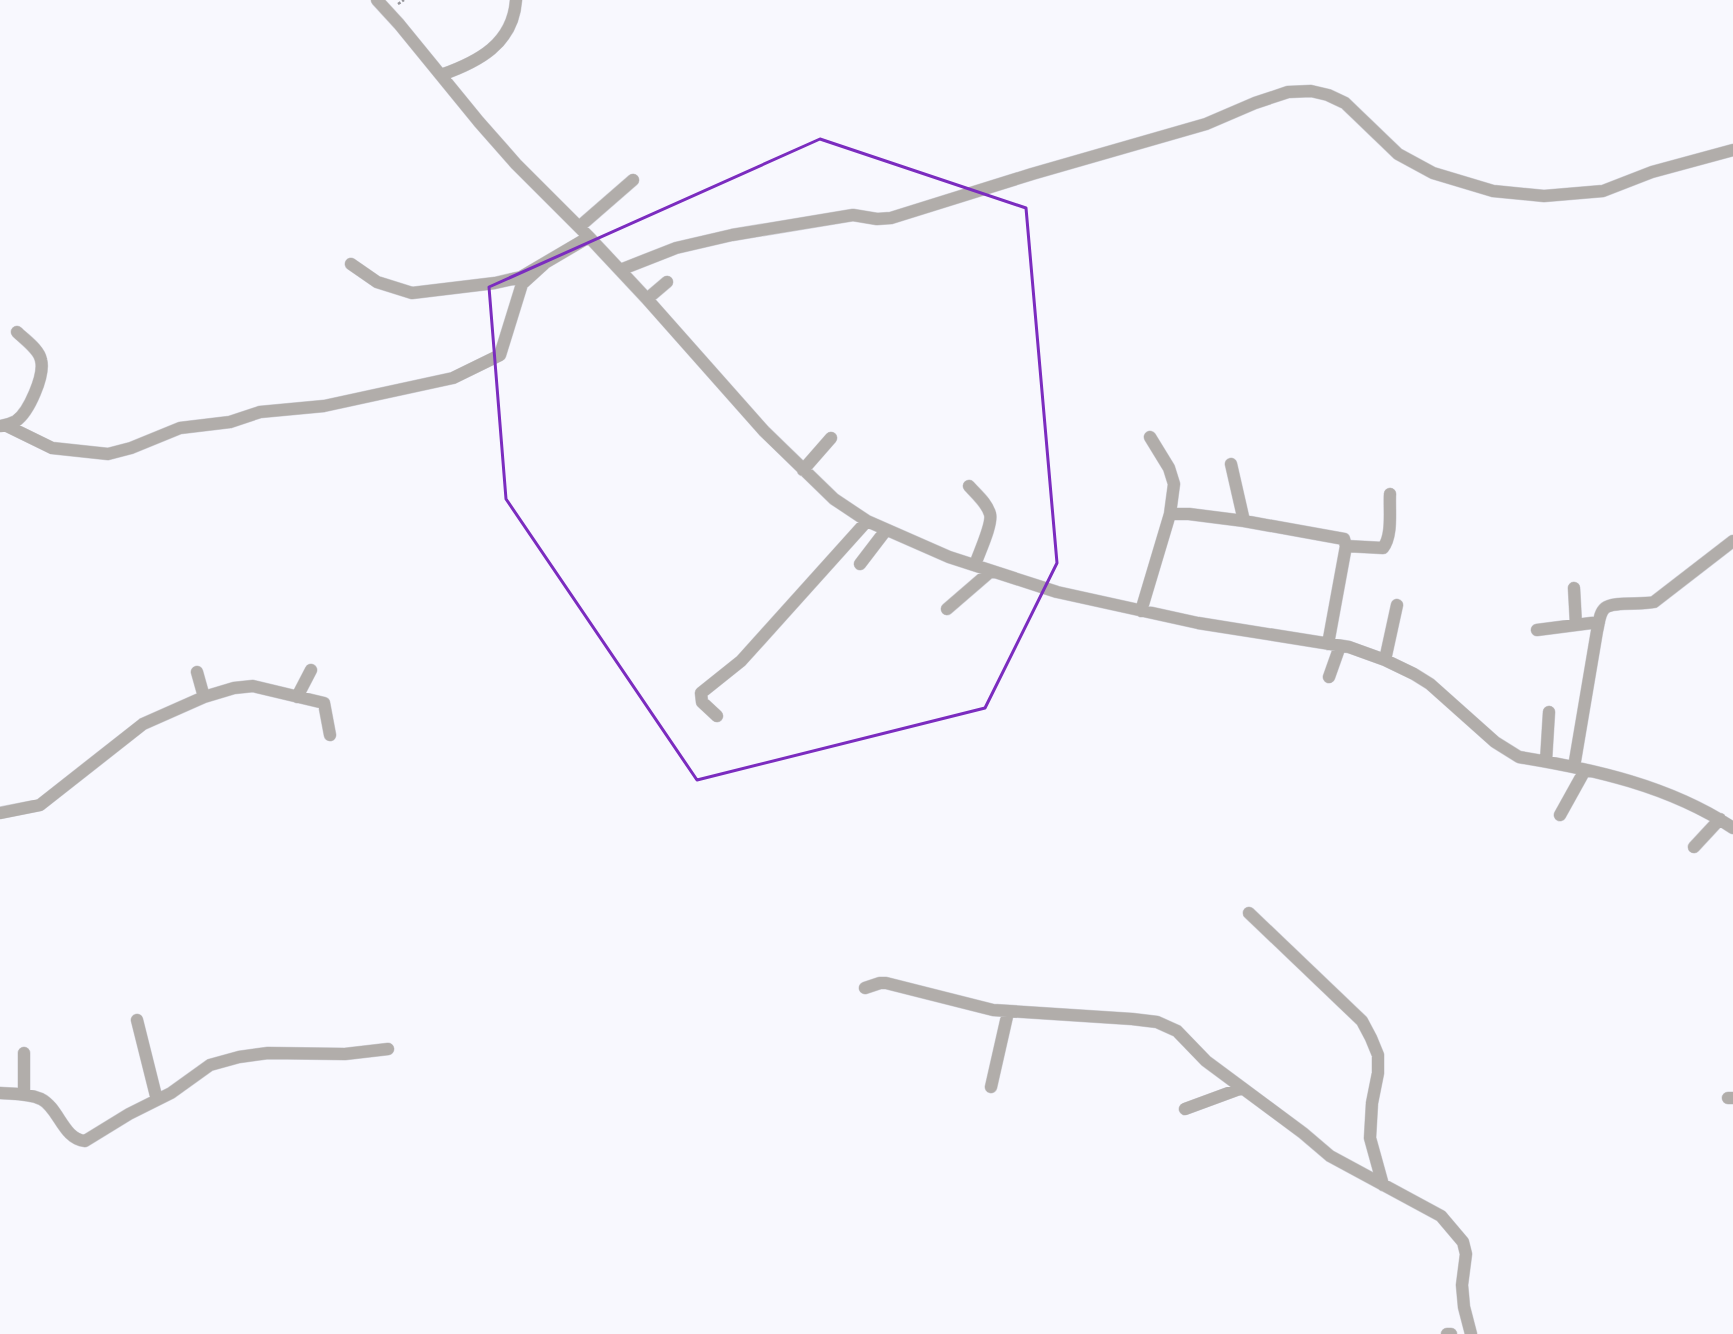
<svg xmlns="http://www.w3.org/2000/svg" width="1733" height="1334" font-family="'Alegreya Sans',sans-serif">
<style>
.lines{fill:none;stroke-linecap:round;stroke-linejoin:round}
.minor-casing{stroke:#d3d3d9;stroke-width:13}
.path{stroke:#95959a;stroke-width:2.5;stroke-dasharray:3 2;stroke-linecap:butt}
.minor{stroke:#b1adaa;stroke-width:12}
.marked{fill:none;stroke:#7b2cbf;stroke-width:3;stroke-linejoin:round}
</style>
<rect width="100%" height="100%" fill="#f8f8fe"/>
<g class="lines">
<g class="minor-casing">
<path id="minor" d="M377,0L399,24L479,122L516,164L589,237L647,299L764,431L834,499L867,521L949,557L1057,592L1198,623L1349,647L1385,660L1414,674L1430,684L1495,742L1519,757C1593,769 1670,786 1733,828
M441,75C478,62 513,44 516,0
M579,227L633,180
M351,264L377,282L412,293L495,283L521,277L589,237
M620,270L676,248L732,235L853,215L877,219L891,218L1032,174L1206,124L1255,103L1288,92L1311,91L1328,95L1345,103L1398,154L1433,173L1493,191L1544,196L1603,191L1652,172L1733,150
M647,299L667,282
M5,425L52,448L108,454L131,448L180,428L230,422L260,412L324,406L453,378L500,355L522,284L544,264
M1,426C6,425 12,423 16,421C29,412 45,375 41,360C39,349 25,340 17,332
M1231,464L1244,521
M803,470L831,438
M969,486C977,495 987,503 990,514C993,524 978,555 975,565
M1170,514H1189L1244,521L1344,539L1346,546L1328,644
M1346,546L1383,548C1393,535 1389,510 1390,494
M860,564L886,530
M1574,588L1576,625
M947,609L991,571
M1141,611L1170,514L1174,484L1169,468L1150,437
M1537,630L1599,622
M1385,660L1397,605
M197,672L204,697
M1329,677L1340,646
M297,697L311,670
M717,716L702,702L701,693L741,661L867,521
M1546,761L1549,712
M1574,767L1597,631C1599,624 1599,613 1605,608C1613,601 1642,605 1654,602L1733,541
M0,813L40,805L143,724L204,697L234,688L253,686L324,703L330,735
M1560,815L1585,770
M1694,847L1720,819
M1249,913L1362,1021L1371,1038L1378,1055V1073L1372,1103L1370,1138L1383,1185
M865,988L880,983H886L993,1010L1132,1019L1157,1022L1177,1031L1206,1061L1303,1133L1330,1156L1441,1216L1463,1242L1466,1254L1462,1285L1464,1307L1471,1334
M137,1020L157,1100
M24,1053V1094
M991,1087L1008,1012
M0,1093C13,1094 28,1093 41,1099C59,1108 63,1139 85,1141L129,1114L171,1093L210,1065L239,1057L268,1053L345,1054L388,1049
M1728,1098H1733
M1185,1109L1242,1088
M1447,1334H1451"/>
</g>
<path class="path" d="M398,4L404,0"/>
<use href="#minor" class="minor"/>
</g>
<path class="marked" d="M820,139L1026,208L1057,563L985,708L697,780L506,499L489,287Z"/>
</svg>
